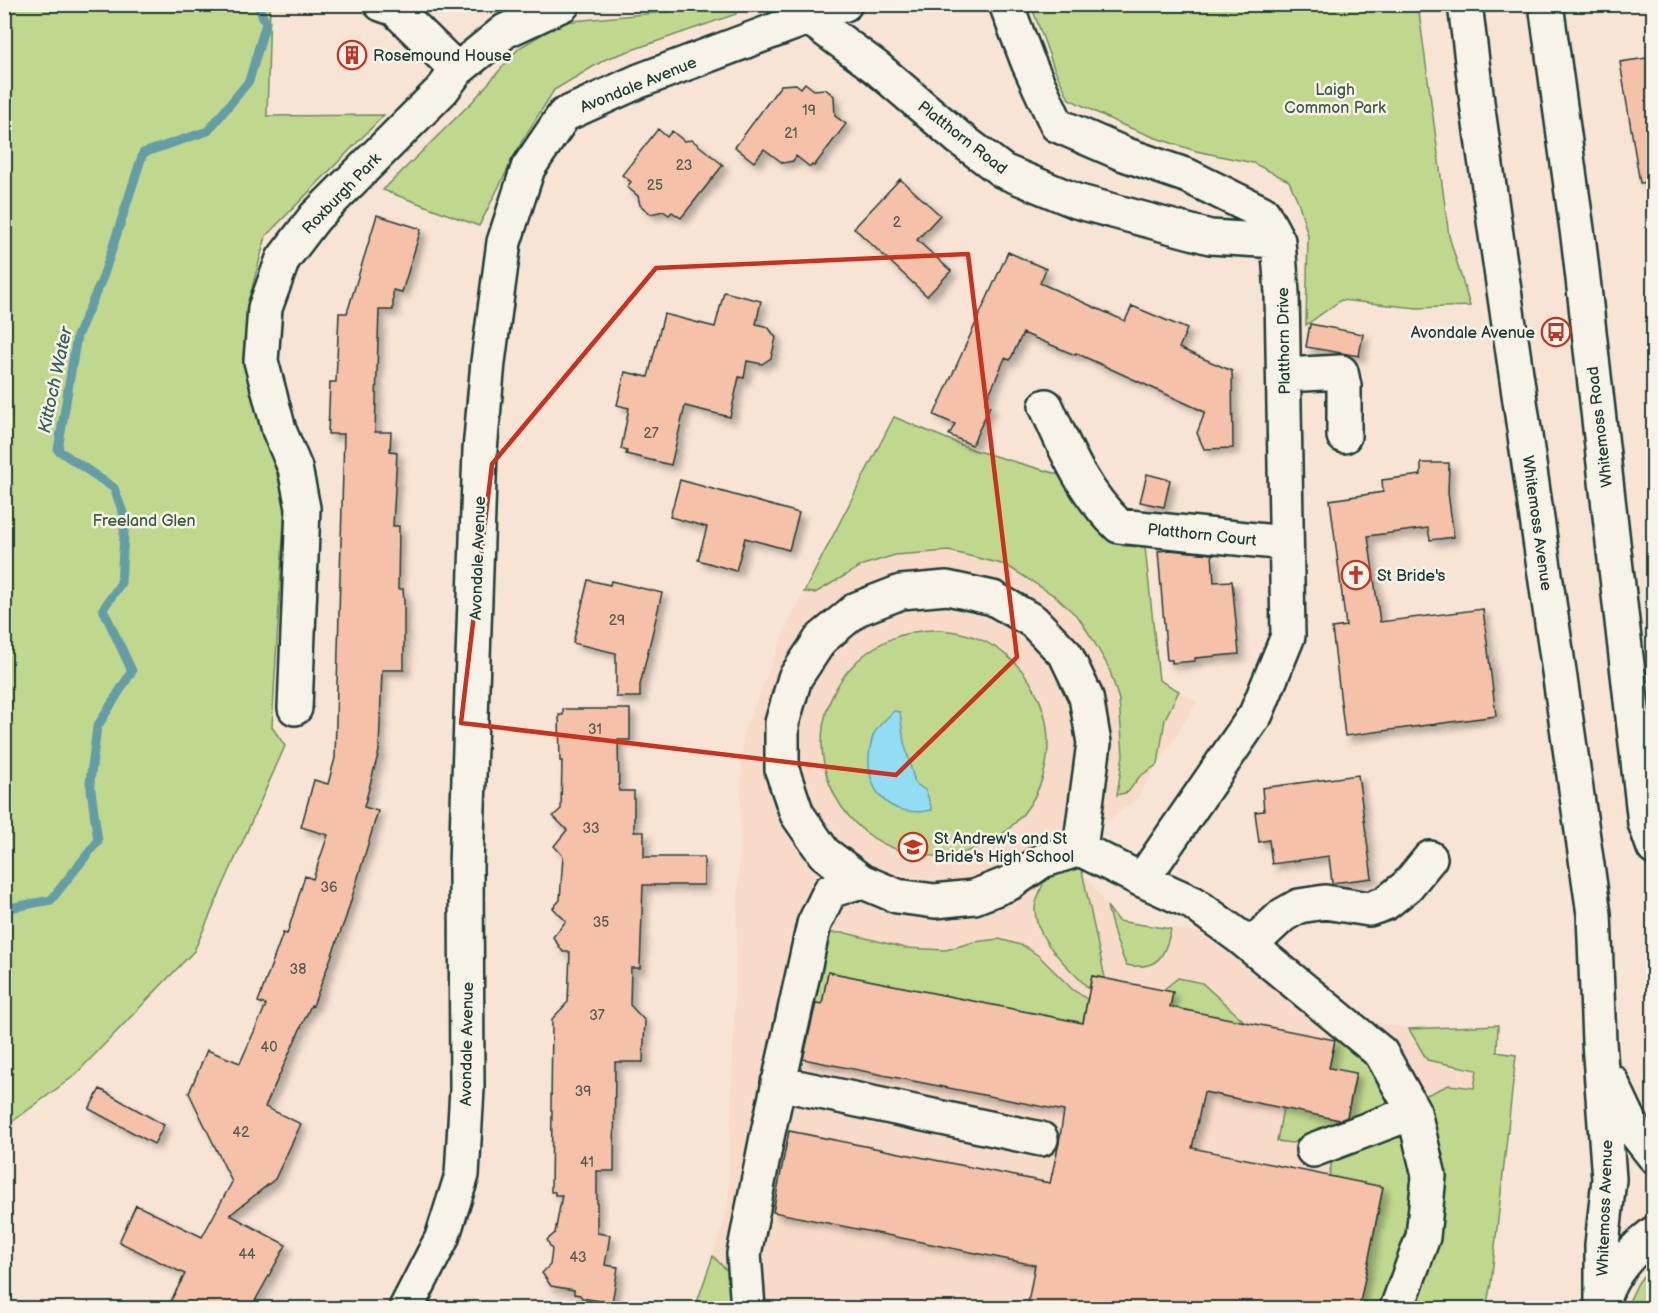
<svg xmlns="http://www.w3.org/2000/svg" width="1658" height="1313" font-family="'Balsamiq Sans',sans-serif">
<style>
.built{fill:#f7dac8}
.green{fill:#c0d88e;stroke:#708a61;stroke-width:1.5}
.water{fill:#93ddf4;stroke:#659da7;stroke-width:1.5}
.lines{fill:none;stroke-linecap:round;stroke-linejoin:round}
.stream{stroke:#659da7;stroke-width:9}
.building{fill:#f6c1a9;stroke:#1f3d34;stroke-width:1.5;filter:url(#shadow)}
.minor-casing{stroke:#1f3d34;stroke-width:38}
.major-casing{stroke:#1f3d34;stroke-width:38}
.highway-casing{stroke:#1f3d34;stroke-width:38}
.minor{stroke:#f7f3e8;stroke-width:33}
.major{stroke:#f7f3e8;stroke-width:33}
.highway{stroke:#f7f3e8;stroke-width:33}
.marked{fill:none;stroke:#c8321e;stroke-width:4.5;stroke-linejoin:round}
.labels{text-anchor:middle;stroke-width:5;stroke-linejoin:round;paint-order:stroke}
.number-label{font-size:14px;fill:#555e51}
.poi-label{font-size:16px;fill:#1f3d34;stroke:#f7f3e8;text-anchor:start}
.street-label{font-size:16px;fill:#1f3d34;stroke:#f7f3e8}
.park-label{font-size:16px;fill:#3f5c46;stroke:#f7f3e8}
.water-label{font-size:18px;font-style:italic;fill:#365d5a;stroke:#f7f3e8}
</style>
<defs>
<filter id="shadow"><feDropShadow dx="5.5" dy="5.5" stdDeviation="3" flood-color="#0004"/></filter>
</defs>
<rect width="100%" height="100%" fill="#f7e4d5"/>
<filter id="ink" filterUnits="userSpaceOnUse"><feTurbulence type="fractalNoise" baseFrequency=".0167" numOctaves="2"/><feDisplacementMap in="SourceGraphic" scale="12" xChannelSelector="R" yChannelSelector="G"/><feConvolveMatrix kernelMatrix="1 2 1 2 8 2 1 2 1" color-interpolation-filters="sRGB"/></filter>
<g filter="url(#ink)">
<path class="built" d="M894,417L974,450L1057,474L1123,546L1145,547L1159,680L1197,702L1137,798L1099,828L1078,866L1118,921L1199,932L1271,986L1363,1020L1409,1029L1427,1060L1477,1070L1441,1275L1424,1308H695L728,1210L743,734L790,619Z"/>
<path class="green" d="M4,5H270L267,116L384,115L266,236L246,310L249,375L285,503L272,727L285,746L194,951L74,1076L5,1127Z
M736,5V14L606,59L554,90L522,141L479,226L383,190L473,101L519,48L563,22Z
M1031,5H1418L1449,236L1470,306L1417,308L1341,300L1306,325L1308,236L1299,204L1289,181L1253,163L1196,151L1156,138L1120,124L1069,99L1054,68Z
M894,417L974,450L1057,474L1123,546L1145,547L1159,680L1179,691L1165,719L1158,764L1139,777L1128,792L1117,795L1123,755L1119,700L1109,668L1093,640L1079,618L1055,596L1006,565L949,551L895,555L863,565L815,593L804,592Z
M822 743a113 113 0 1 1 226 0a113 113 0 1 1-226 0Z
M1078,866L1082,871L1105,978L1092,976L1089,989C1069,967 1034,940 1035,908C1036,898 1043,886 1046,876Z
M1107,906L1118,921L1171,929C1165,956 1158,971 1126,965L1115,937Z
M830,933H846L905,948L946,950L974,942L999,939L1024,946L1039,956L1072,989L1087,999L1083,1023L828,972L822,1004L812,1002L820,946Z
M1178,978L1202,983L1245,1022L1170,1007L1173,992L1163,990Z
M1498,1025L1497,1052L1516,1055L1491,1283L1486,1308H1408L1422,1097L1449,1085L1474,1088L1477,1070L1427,1060L1409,1029Z
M1335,1040L1349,1041L1376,1058L1389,1090L1387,1102L1382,1112L1292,1143L1277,1141L1283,1108L1346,1121L1356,1074L1329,1068Z
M1393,1133L1403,1138L1417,1155L1409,1247L1387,1308H1359L1383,1187L1329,1176L1333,1156Z
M713,1256L732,1276L736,1308H695Z
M1653,1263V1308H1626L1638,1283Z"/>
<path class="water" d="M894,711L900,712L904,742L915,783L926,791L932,810C882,821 859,781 873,736C876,727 887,718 894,711Z"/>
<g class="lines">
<path class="stream" d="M4,909L51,900L98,841L90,782L97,727L132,671L103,609L121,583L125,518L114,488L58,450L77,336L103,277L143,153L208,131L249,81L266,23L257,4"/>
</g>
<path class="building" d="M1653,57V182L1640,183L1620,62Z
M805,83L814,90L825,89L834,96L835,116L846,124L814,166L812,165L810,167L796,156L793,161L783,163L764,149L754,162L735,147L781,85L796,84L801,88Z
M658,129L667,137L672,131L684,141L692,140L723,165L681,218L672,212L669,215L663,211L651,214L640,205L638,196L627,187L631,182L622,175Z
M900,179L940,215L917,240L951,271L927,296L854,228Z
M377,215L421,229L402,292L393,290V310H379L375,432H391L390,451L397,452L393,526H399L398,589H403L404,602V670H382L379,751L364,807L378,811L346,917L313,1006L311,1005L265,1107L301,1124L275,1179L230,1215L286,1245L251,1308H167L185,1274L119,1242L136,1205L202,1237L232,1182L189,1093L207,1050L240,1063L266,1005L258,1002L283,933L287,934L305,876L313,879L328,835L301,827L314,780L328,784L335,758L344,434H328L330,382H336L339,313H347Z
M1008,252L1046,269L1040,283L1125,321L1132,306L1187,329L1179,348L1232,371L1233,448L1204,449L1197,433L1205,412L1076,353L1075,355L1023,333L1010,360L1005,358L995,381L985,403L990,406L972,445L949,435L955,424L934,415Z
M724,292L761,301L756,324L768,327L776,338L771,358L762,364L747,361L744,378L739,377L730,417L685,406L671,465L626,454L627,451L621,449L629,408L617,405L625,372L648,377L664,314L715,327Z
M1310,324L1363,334L1359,356L1306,347Z
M1421,463H1449L1448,493L1454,537L1430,540L1428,528L1368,536L1380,622L1483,609L1496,716L1345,736L1332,628L1346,626L1330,500L1383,492L1382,480L1421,475Z
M1147,474L1170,480L1164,507L1140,502Z
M680,480L799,513L789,550L745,538L736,571L698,560L707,527L670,517Z
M1169,550L1212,554L1214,582L1232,581L1239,654L1195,658V661L1172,663V660H1167L1158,551Z
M588,580L610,585L611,581L662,593L640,685V697H616V653L573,643Z
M563,709H630V740H618L619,791H634V832H644V857H704V885H643L640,968H631L630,1005L645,1021L643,1062H615L614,1171H597V1233L610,1235L605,1265L618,1267L612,1303L582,1298L580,1295L574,1294V1290L551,1286L542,1273L550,1265L552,1250L547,1240L555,1233L562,1195H555V1192H551L552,1110H551L552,1019L568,1002L570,952H563L553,937L566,921L553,908L560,900L563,856L554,846L567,830L553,816L561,809L562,761H560L559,715H563Z
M1358,775L1372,878L1332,883L1329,856L1272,864L1269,840L1259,842L1255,812L1264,811L1262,788Z
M828,972L1083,1023L1092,976L1173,992L1170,1007L1335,1040L1329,1068L1356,1073L1347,1117L1340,1120L1204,1092L1192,1148L1383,1187L1359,1308H1027L1035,1265L773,1212L789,1131L1050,1183L1059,1143L1064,1111L803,1059L816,1003L822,1004Z
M100,1089L164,1125L154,1144L89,1109Z"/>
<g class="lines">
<g class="minor-casing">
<path id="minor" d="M381,4L395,9L457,70
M1006,4L1028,62L1057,125L1124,154L1188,176L1263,213L1278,241L1282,293L1288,636L1256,714L1142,880
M1546,4L1579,244L1645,823L1654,848
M796,6L808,17L877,68L959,138L1003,171L1076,201L1210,237L1278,241
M1284,375L1341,372L1344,386V436
M1046,406C1066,450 1083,492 1119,526L1285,543
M947,588L993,598L1033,621L1066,655L1086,697L1094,743L1080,849L1042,861L1010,883L974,897L935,901L897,896L861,881L824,853L797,814L782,770V723L795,678L821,639L857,609L901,592Z
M295,708L303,508L295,468L279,430L261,361L265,308L283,259L315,217L443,89L457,70L505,31L563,4
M1080,849L1142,880L1193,903L1241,938L1381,1053L1414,1112L1429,1176L1423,1237L1397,1308
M1251,945L1283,915L1299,906L1325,902L1369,909L1386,903L1407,886L1430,858
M778,1083L1041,1139
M1313,1150L1414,1112
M406,1308L442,1238L462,1175L467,1089L466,867L480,450L488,362L504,242L528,168L564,115L639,81L845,4
M748,1308L744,1254L767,1137L814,924L830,891L861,881"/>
</g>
<g class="major-casing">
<path id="major" d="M1465,4L1478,110L1594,914L1599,1042L1609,1179L1602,1245V1303
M1611,1081L1635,1132L1654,1156"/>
</g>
<g class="highway-casing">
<path id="highway" d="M1601,1308C1607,1278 1630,1252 1654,1233"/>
</g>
<use href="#minor" class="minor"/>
<use href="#major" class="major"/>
<use href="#highway" class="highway"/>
</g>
</g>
<path class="marked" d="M968,254L1017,657L896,775L461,723L492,464L656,268Z"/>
<defs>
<g id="building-ring" transform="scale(1.5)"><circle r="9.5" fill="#f7f3e8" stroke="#c8321e" stroke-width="1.5"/><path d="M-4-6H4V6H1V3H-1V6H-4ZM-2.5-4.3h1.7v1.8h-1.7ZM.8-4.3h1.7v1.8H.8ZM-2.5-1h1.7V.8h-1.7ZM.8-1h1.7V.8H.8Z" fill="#c8321e"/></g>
<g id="bus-ring" transform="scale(1.5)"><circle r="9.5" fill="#f7f3e8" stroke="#c8321e" stroke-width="1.5"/><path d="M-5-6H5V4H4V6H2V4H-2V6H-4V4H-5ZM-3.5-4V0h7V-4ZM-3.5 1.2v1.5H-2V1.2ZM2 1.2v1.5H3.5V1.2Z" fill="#c8321e"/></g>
<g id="church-ring" transform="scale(1.5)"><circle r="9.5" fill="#f7f3e8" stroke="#c8321e" stroke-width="1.5"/><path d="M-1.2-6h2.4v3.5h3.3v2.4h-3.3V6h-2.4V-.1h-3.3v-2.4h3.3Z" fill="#c8321e"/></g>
<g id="school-ring" transform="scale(1.5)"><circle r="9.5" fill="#f7f3e8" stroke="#c8321e" stroke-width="1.5"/><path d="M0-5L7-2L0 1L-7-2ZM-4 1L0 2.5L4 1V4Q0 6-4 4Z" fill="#c8321e"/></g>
</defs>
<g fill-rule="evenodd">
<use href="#building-ring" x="352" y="55"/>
<use href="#bus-ring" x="1556" y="332"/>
<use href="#church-ring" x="1356" y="575"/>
<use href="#school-ring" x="913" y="847"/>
</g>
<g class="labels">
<g class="number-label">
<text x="809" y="115">19</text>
<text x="791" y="138">21</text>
<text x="684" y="170">23</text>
<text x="655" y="190">25</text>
<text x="897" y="227">2</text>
<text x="651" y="438">27</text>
<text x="617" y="625">29</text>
<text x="595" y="734">31</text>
<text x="591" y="833">33</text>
<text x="329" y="892">36</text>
<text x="601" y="927">35</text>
<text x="298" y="974">38</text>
<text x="597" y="1020">37</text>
<text x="269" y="1052">40</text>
<text x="583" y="1096">39</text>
<text x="241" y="1137">42</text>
<text x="587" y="1167">41</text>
<text x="247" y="1259">44</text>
<text x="578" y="1262">43</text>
</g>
<g class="poi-label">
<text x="373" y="61">Rosemound House</text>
<text x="1535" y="338" text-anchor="end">Avondale Avenue</text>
<text x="1377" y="581">St Bride's</text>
<text x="934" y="844">St Andrew's and St<tspan x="934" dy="18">Bride's High School</tspan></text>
</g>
<g class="street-label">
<text transform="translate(638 84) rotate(-22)" y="6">Avondale Avenue</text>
<text transform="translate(963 137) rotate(38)" y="6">Platthorn Road</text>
<text transform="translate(341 193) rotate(-46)" y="6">Roxburgh Park</text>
<text transform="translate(1283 341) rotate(-91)" y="6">Platthorn Drive</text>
<text transform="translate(1599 427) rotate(-97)" y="6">Whitemoss Road</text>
<text transform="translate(1538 523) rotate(82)" y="6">Whitemoss Avenue</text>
<text transform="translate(1202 534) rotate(6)" y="6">Platthorn Court</text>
<text transform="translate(477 558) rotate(-88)" y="6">Avondale Avenue</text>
<text transform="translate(466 1044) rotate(-89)" y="6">Avondale Avenue</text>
<text transform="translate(1604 1208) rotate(-88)" y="6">Whitemoss Avenue</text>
</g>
<g class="park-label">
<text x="1335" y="95">Laigh<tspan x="1335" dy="18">Common Park</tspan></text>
<text x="144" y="526">Freeland Glen</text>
</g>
<g class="water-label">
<text transform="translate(55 380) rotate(-78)" y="6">Kittoch Water</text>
</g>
</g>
<rect width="1658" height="1313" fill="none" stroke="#f7f3e8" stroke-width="24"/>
<rect x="12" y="12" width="1634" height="1289" fill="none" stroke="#1f3d34" stroke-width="2" filter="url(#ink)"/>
</svg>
